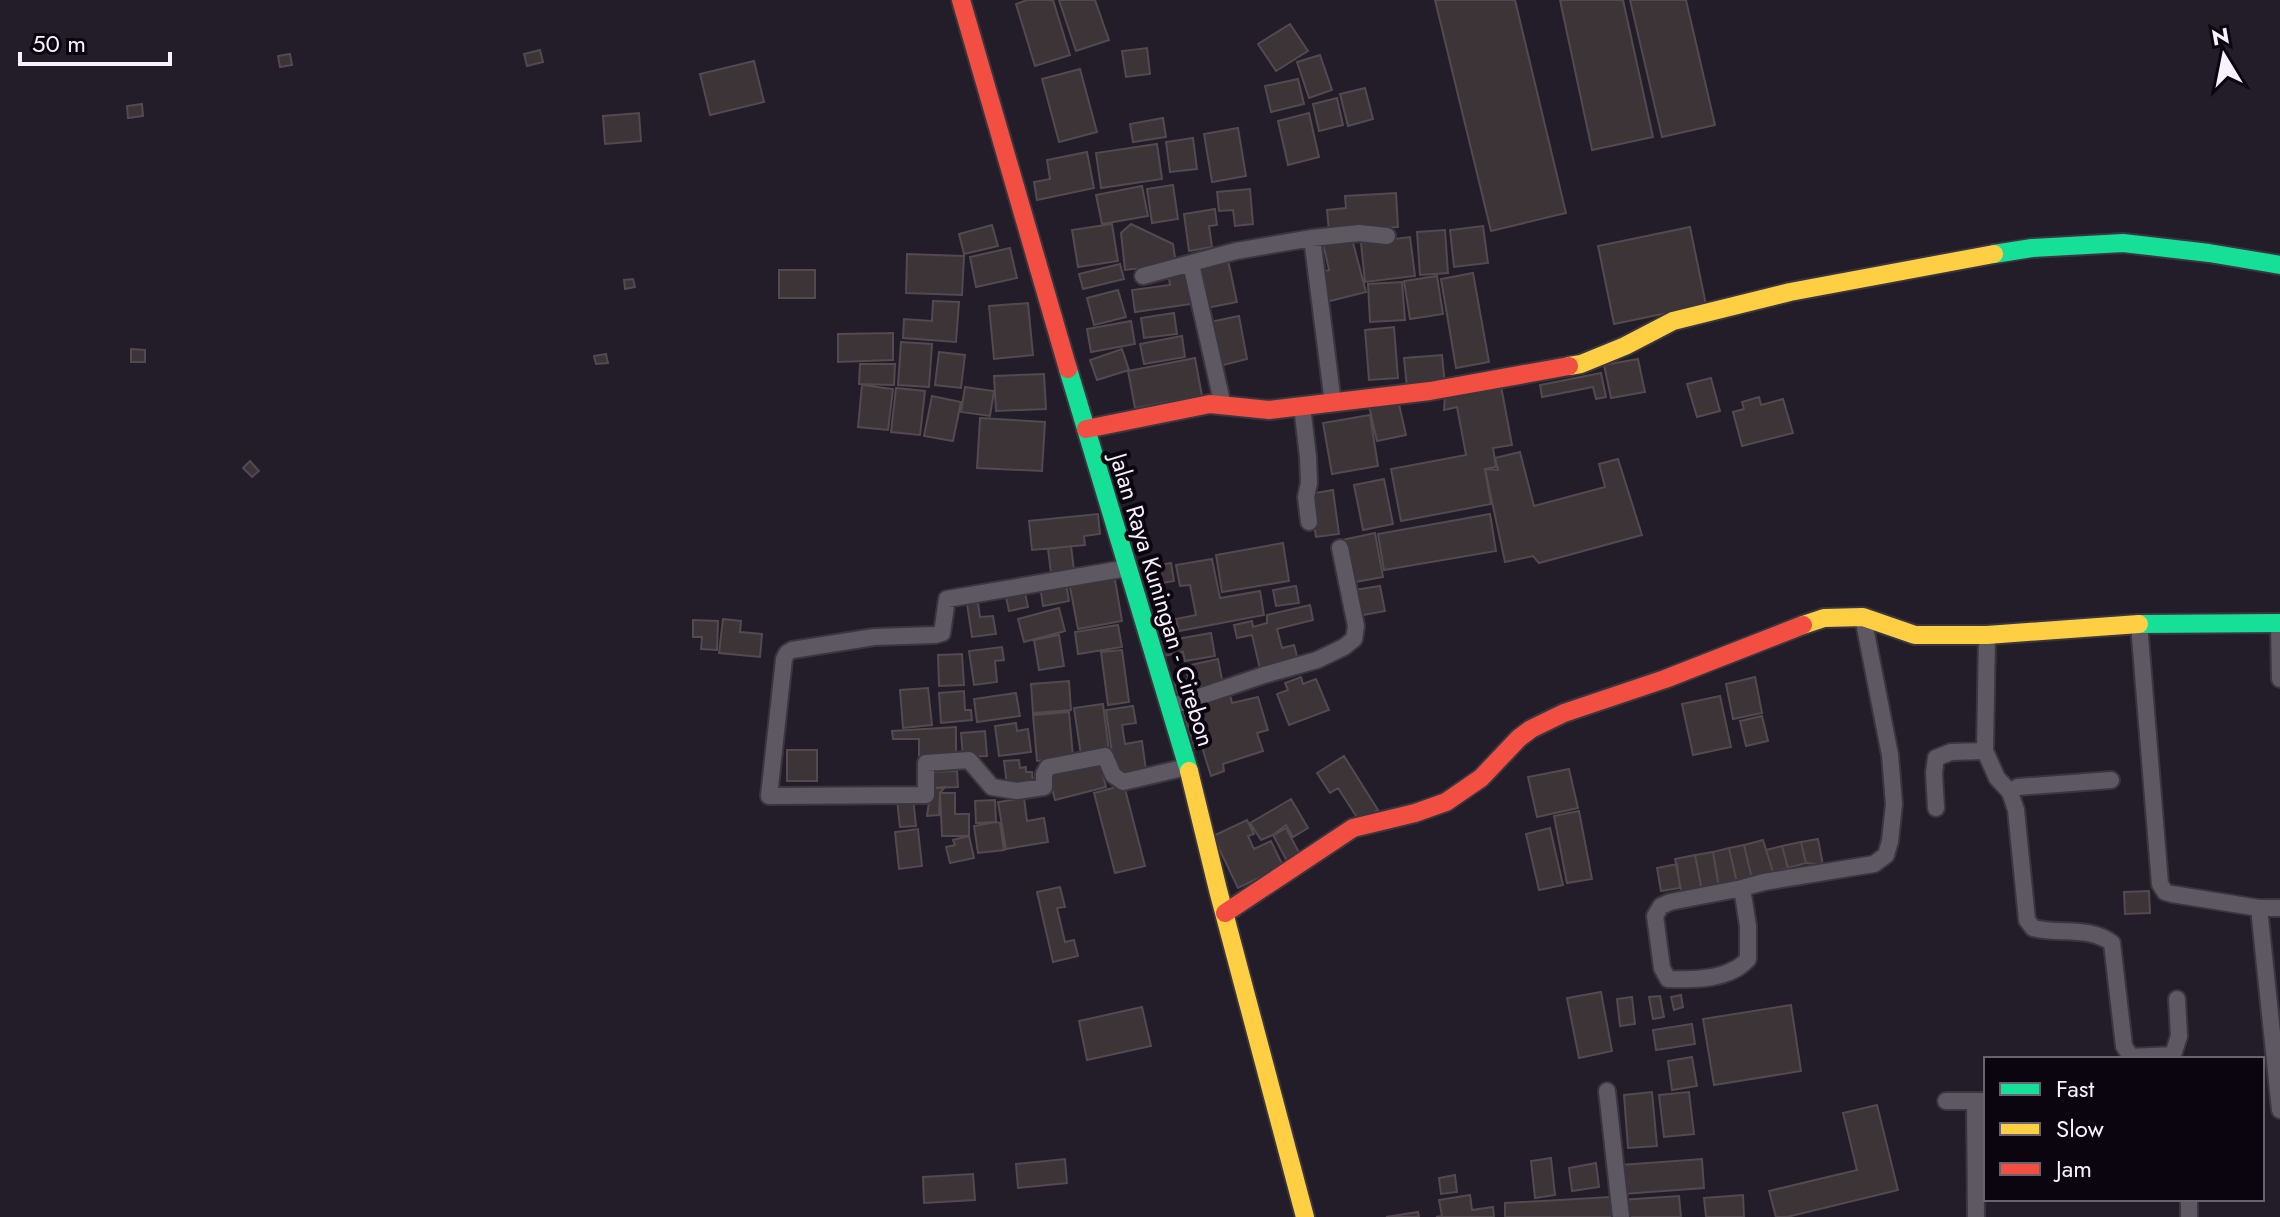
<svg xmlns="http://www.w3.org/2000/svg" width="2280" height="1217" font-family="Jost,sans-serif">
<style>
.building{fill:#3d3438;stroke:#524a4f;stroke-width:2}
.lines{fill:none;stroke-linecap:round;stroke-linejoin:round}
.street-casing{stroke:#3a363f;stroke-width:20}
.fast-casing{stroke:#3a363f;stroke-width:22}
.slow-casing{stroke:#3a363f;stroke-width:22}
.jam-casing{stroke:#3a363f;stroke-width:22}
.street{stroke:#5d5862;stroke-width:16}
.fast{stroke:#16e098;stroke-width:18}
.slow{stroke:#ffcf43;stroke-width:18}
.jam{stroke:#f24e42;stroke-width:18}
.labels{text-anchor:middle;stroke-width:8;stroke-linejoin:round;paint-order:stroke}
.street-label{font-size:24px;fill:#f8f1fe;stroke:#0a050f}
</style>
<rect width="100%" height="100%" fill="#231c29"/>
<path class="building" d="M1027,0H1053L1070,55L1035,66L1016,4Z
M1059,0H1095L1109,40L1076,51Z
M1435,0H1515L1566,213L1491,231Z
M1560,0H1623L1653,137L1592,150Z
M1630,0H1686L1715,125L1662,137Z
M1290,24L1308,51L1276,71L1258,44Z
M1147,48L1150,74L1126,77L1122,51Z
M540,50L543,62L527,66L524,54Z
M290,54L292,65L280,67L278,56Z
M1320,55L1332,90L1309,98L1297,62Z
M754,61L764,102L710,115L700,74Z
M1080,69L1097,132L1059,142L1042,79Z
M1298,79L1304,104L1271,112L1265,86Z
M1365,88L1373,119L1348,126L1340,94Z
M1337,98L1343,125L1319,131L1313,104Z
M142,104L143,116L128,118L127,106Z
M639,113L641,141L605,144L603,116Z
M1309,113L1319,157L1288,165L1278,121Z
M1163,118L1166,137L1133,142L1130,124Z
M1238,128L1246,176L1212,182L1204,134Z
M1193,138L1197,169L1170,172L1166,142Z
M1157,144L1162,179L1101,188L1096,153Z
M1087,152L1094,188L1037,200L1034,182L1050,179L1047,160Z
M1173,185L1178,219L1152,223L1147,189Z
M1142,186L1148,216L1102,224L1096,195Z
M1250,189L1253,224L1235,226L1233,210L1219,211L1217,192Z
M1396,193L1398,227L1329,231L1327,210L1346,208L1345,196Z
M1215,209L1217,225L1209,226L1212,247L1189,251L1184,214Z
M1112,224L1118,261L1078,267L1072,230Z
M1131,224L1173,244L1176,264L1125,270L1121,233Z
M992,225L998,246L964,254L959,234Z
M1483,226L1488,263L1454,267L1450,230Z
M1690,227L1706,305L1614,324L1598,246Z
M1445,230L1448,273L1420,275L1417,232Z
M1351,235L1366,292L1326,302L1319,273L1329,270L1323,243Z
M1410,237L1415,276L1365,282L1361,243Z
M1010,248L1017,278L976,287L970,257Z
M907,254L964,256L962,295L906,293Z
M1228,260L1237,302L1206,308L1198,266Z
M1120,264L1124,279L1083,289L1079,274Z
M779,270H815V298H779Z
M1187,270L1191,304L1135,312L1132,290L1170,285L1168,272Z
M1473,273L1489,362L1456,368L1441,279Z
M1437,276L1443,314L1410,319L1404,281Z
M633,279L635,287L625,289L624,280Z
M1402,282L1405,320L1370,322L1368,284Z
M1118,290L1126,317L1094,325L1087,298Z
M933,301L959,302L956,342L903,338L904,319L932,321Z
M1028,303L1033,355L994,359L989,306Z
M1174,313L1177,334L1144,338L1141,318Z
M1239,316L1247,359L1219,366L1210,322Z
M1131,321L1135,344L1091,352L1087,329Z
M1394,327L1398,378L1369,380L1365,330Z
M893,333V360L838,362V334Z
M1182,336L1185,357L1144,364L1140,344Z
M901,342L932,344L929,387L898,385Z
M131,349L145,350V362H131Z
M1122,349L1129,370L1097,380L1090,360Z
M939,352L965,355L961,388L935,385Z
M606,354L608,363L596,364L594,356Z
M1442,355L1445,385L1407,388L1404,358Z
M1195,358L1202,396L1135,408L1128,371Z
M1638,359L1645,392L1611,398L1604,365Z
M860,364H895L894,385L859,384Z
M1601,373L1606,397L1596,399L1593,387L1542,397L1540,385Z
M1044,374L1046,409L996,411L994,376Z
M1711,378L1720,411L1697,417L1687,384Z
M862,385L893,389L888,430L858,427Z
M1501,386L1512,445L1493,448L1496,467L1485,469L1491,504L1401,521L1391,469L1466,455L1457,407L1444,410L1445,396Z
M965,387L994,391L990,416L961,412Z
M896,388L925,391L920,435L891,432Z
M932,396L961,402L953,441L924,436Z
M1759,397L1761,405L1783,399L1793,433L1742,446L1733,412L1744,409L1742,402Z
M1398,400L1406,435L1377,441L1369,406Z
M1370,415L1378,466L1332,474L1323,423Z
M980,418L1045,422L1042,471L977,468Z
M1520,452L1534,506L1605,487L1599,464L1618,459L1642,535L1539,563L1533,556L1505,562L1485,469L1498,470L1495,458Z
M250,461L259,471L252,477L243,468Z
M1384,479L1393,524L1363,530L1354,485Z
M1333,490L1339,534L1316,537L1309,494Z
M1098,514L1100,534L1084,536L1085,545L1032,550L1029,521Z
M1490,514L1496,551L1384,570L1378,534Z
M1375,533L1383,577L1350,583L1342,540Z
M1283,543L1289,581L1222,592L1216,555Z
M1071,546L1074,570L1051,573L1048,549Z
M1212,559L1220,598L1260,591L1264,615L1179,631L1176,619L1196,615L1190,585L1180,586L1176,565Z
M1171,563L1174,581L1151,585L1148,567Z
M1114,574L1122,621L1078,629L1069,582Z
M1066,582L1069,601L1043,606L1040,586Z
M1296,586L1299,603L1276,606L1273,590Z
M1380,586L1385,611L1358,616L1354,590Z
M1024,588L1028,607L1009,611L1005,592Z
M978,603L980,617L993,616L996,634L972,637L967,604Z
M1310,605L1313,620L1277,629L1282,648L1294,645L1298,660L1260,669L1252,635L1237,638L1234,625L1252,621L1253,627L1267,623V615Z
M1059,608L1065,631L1024,642L1018,619Z
M723,619L741,621L740,632L762,634L760,657L719,653Z
M693,620L718,621L717,650L701,649L702,637H693Z
M1118,625L1122,647L1078,654L1075,632Z
M1211,633L1215,656L1185,661L1183,652L1163,656L1160,642Z
M1059,635L1064,666L1039,670L1034,640Z
M1002,647L1004,660L995,661L997,682L974,685L969,651Z
M1122,650L1129,702L1108,705L1101,652Z
M962,654L964,685L939,686L938,655Z
M1218,659L1224,690L1178,700L1174,682L1188,679L1186,666Z
M1301,677L1303,684L1316,679L1329,710L1289,725L1277,694L1288,690L1285,683Z
M1755,677L1762,713L1733,719L1726,684Z
M1069,681L1071,710L1033,713L1031,684Z
M928,688L932,725L903,728L900,690Z
M964,691L965,710H971L972,720L941,723L939,693Z
M1229,691L1232,703L1258,697L1268,730L1257,733L1263,751L1223,764L1224,771L1211,776L1202,747L1195,748L1181,707Z
M1016,693L1020,716L977,722L974,699Z
M1720,696L1731,747L1693,755L1682,704Z
M1103,704L1109,751L1081,755L1074,708Z
M1133,706L1136,723L1122,725L1125,744L1142,741L1146,770L1115,775L1106,710Z
M1069,712L1073,757L1037,761L1033,715Z
M1762,716L1768,741L1746,746L1740,721Z
M1016,723L1017,731L1028,729L1031,752L999,756L995,726Z
M956,727V759H919V739H893L892,731Z
M985,731L987,756L963,757L961,733Z
M787,750H817V781H787Z
M1344,756L1378,810L1360,822L1338,788L1330,793L1317,773Z
M1019,760L1020,768L1026,767V772H1032L1033,783L1007,786L1004,761Z
M1099,760L1106,787L1055,800L1048,773Z
M1569,769L1578,808L1537,817L1528,777Z
M957,771L958,787L931,788V772Z
M1124,785L1145,866L1115,873L1094,793Z
M945,787L940,793L939,815L927,816L931,788Z
M940,793H955V814H969V836H942Z
M913,798L916,826L900,827L897,800Z
M1024,798L1027,821L1044,818L1048,842L1006,849L998,802Z
M1291,799L1308,828L1293,837L1286,825L1273,835L1261,840L1250,823Z
M995,800L996,822L976,823L975,801Z
M1579,811L1592,879L1567,883L1554,816Z
M1247,820L1254,834L1248,836L1254,849L1271,841L1283,866L1238,888L1213,836Z
M996,822L1000,823L1004,850L978,853L974,826Z
M1286,828L1302,858L1289,865L1273,835Z
M1550,828L1563,885L1539,890L1526,834Z
M918,829L922,866L899,869L895,832Z
M969,836L974,858L950,863L946,847L955,845L953,840Z
M1818,839L1823,865L1806,863L1801,842Z
M1763,840L1773,872L1752,879L1744,845Z
M1801,842L1806,863L1788,868L1782,846Z
M1744,845L1752,879L1737,883L1729,848Z
M1782,846L1788,868L1773,872L1766,850Z
M1729,848L1737,883L1719,887L1713,852Z
M1713,852L1719,887L1702,891L1695,855Z
M1695,855L1702,891L1682,895L1675,859Z
M1677,864L1680,888L1661,891L1657,868Z
M1060,887L1065,907L1057,908L1065,942L1074,940L1078,956L1053,962L1037,892Z
M2149,891L2150,913L2125,914L2124,892Z
M1601,992L1612,1051L1579,1058L1567,998Z
M1681,995L1683,1007L1674,1010L1671,997Z
M1660,996L1664,1017L1653,1019L1649,997Z
M1632,997L1635,1024L1620,1026L1617,999Z
M1791,1005L1801,1071L1714,1085L1703,1019Z
M1142,1007L1151,1046L1087,1060L1079,1021Z
M1692,1024L1695,1044L1656,1050L1653,1030Z
M1692,1057L1697,1086L1672,1090L1668,1061Z
M1652,1092L1657,1146L1628,1148L1624,1095Z
M1689,1092L1694,1134L1664,1137L1659,1095Z
M1877,1105L1898,1190L1787,1217H1776L1769,1191L1857,1170L1843,1113Z
M1551,1158L1555,1195L1535,1198L1531,1161Z
M1065,1159L1067,1183L1018,1188L1016,1164Z
M1702,1159L1704,1188L1623,1194L1621,1165Z
M1596,1163L1599,1187L1572,1191L1569,1168Z
M973,1174L975,1200L924,1203L923,1177Z
M1455,1175L1457,1192L1441,1194L1439,1178Z
M1470,1195L1472,1210L1493,1207L1494,1217H1436L1442,1216L1439,1200Z
M1743,1195L1744,1217H1706L1704,1198Z
M1679,1196L1681,1217H1623L1621,1200Z
M1610,1197L1612,1217H1505V1203Z
M1418,1212L1419,1217H1386Z"/>
<g class="lines">
<g class="street-casing">
<path id="street" d="M1191,264L1223,406
M1143,276L1236,251L1312,238
M1333,403L1312,238L1359,233L1387,236
M1302,406L1308,457L1309,483L1306,497L1309,522
M1128,568L947,599L942,633L935,635L874,637L792,650L787,653L784,659L769,796L926,795V763L969,760L992,787L1017,791L1044,787V774L1048,767L1105,756L1113,775L1123,782L1187,767
M2279,623L2280,679
M2139,624L2160,884L2165,892L2172,894L2259,908H2280
M1987,635L1985,751L1997,778L2010,792L2016,810L2027,920L2033,928C2060,935 2089,926 2112,943L2124,1046L2131,1057L2173,1055L2179,1036L2177,999
M1169,707L1264,675L1317,660L1344,647L1354,639L1356,626L1340,548
M2010,792L2018,787L2111,780
M1936,808L1934,773L1936,758L1951,752L1985,751
M1742,888L1764,882L1874,864L1886,855L1890,841L1894,804L1890,755L1863,617
M1742,888L1748,926V959C1730,980 1693,980 1668,979L1662,968L1655,916L1661,906L1670,902Z
M2259,908L2280,1110
M1607,1091L1621,1217
M1946,1101H1985
M1975,1101L1976,1217
M2189,1217V1199"/>
</g>
<g class="fast-casing">
<path id="fast" d="M1994,254L2032,248L2123,243L2209,253L2280,265
M1068,369L1189,771
M2139,624L2280,623"/>
</g>
<g class="slow-casing">
<path id="slow" d="M1569,366L1581,364L1625,346L1673,321L1790,292L1994,254
M1803,625L1824,618L1863,617L1915,635H1987L2139,624
M1189,771L1218,890L1305,1217"/>
</g>
<g class="jam-casing">
<path id="jam" d="M961,0L1068,369
M1086,429L1210,404L1269,410L1430,391L1569,366
M1225,913L1353,828L1415,813L1446,802L1481,778L1519,738L1531,729L1564,713L1665,679L1803,625"/>
</g>
<use href="#street" class="street"/>
<use href="#fast" class="fast"/>
<use href="#slow" class="slow"/>
<use href="#jam" class="jam"/>
</g>
<g class="labels">
<g class="street-label">
<text transform="translate(1162 600) rotate(73)" y="8">Jalan Raya Kuningan - Cirebon</text>
</g>
</g>
<rect x="1984" y="1057" width="280" height="144" fill="#0a050f" stroke="#69636f" stroke-width="2"/>
<rect x="2000" y="1083" width="40" height="12" fill="#16e098" stroke="#69636f" stroke-width="2"/>
<text x="2056" y="1097" font-size="24" fill="#f8f1fe">Fast</text>
<rect x="2000" y="1123" width="40" height="12" fill="#ffcf43" stroke="#69636f" stroke-width="2"/>
<text x="2056" y="1137" font-size="24" fill="#f8f1fe">Slow</text>
<rect x="2000" y="1163" width="40" height="12" fill="#f24e42" stroke="#69636f" stroke-width="2"/>
<text x="2056" y="1177" font-size="24" fill="#f8f1fe">Jam</text>
<g transform="translate(2224 56) rotate(350)" stroke="#0a050f" stroke-width="6" paint-order="stroke">
<path d="M0-6L14 30L0 20L-14 30Z" fill="#f8f1fe"/>
<text y="-12" font-size="22" font-weight="bold" text-anchor="middle" fill="#f8f1fe">N</text>
</g>
<path d="M20 52v12h150v-12" fill="none" stroke="#f8f1fe" stroke-width="4"/>
<text x="32" y="52" font-size="24" fill="#f8f1fe" stroke="#0a050f" stroke-width="6" paint-order="stroke">50 m</text>
</svg>
